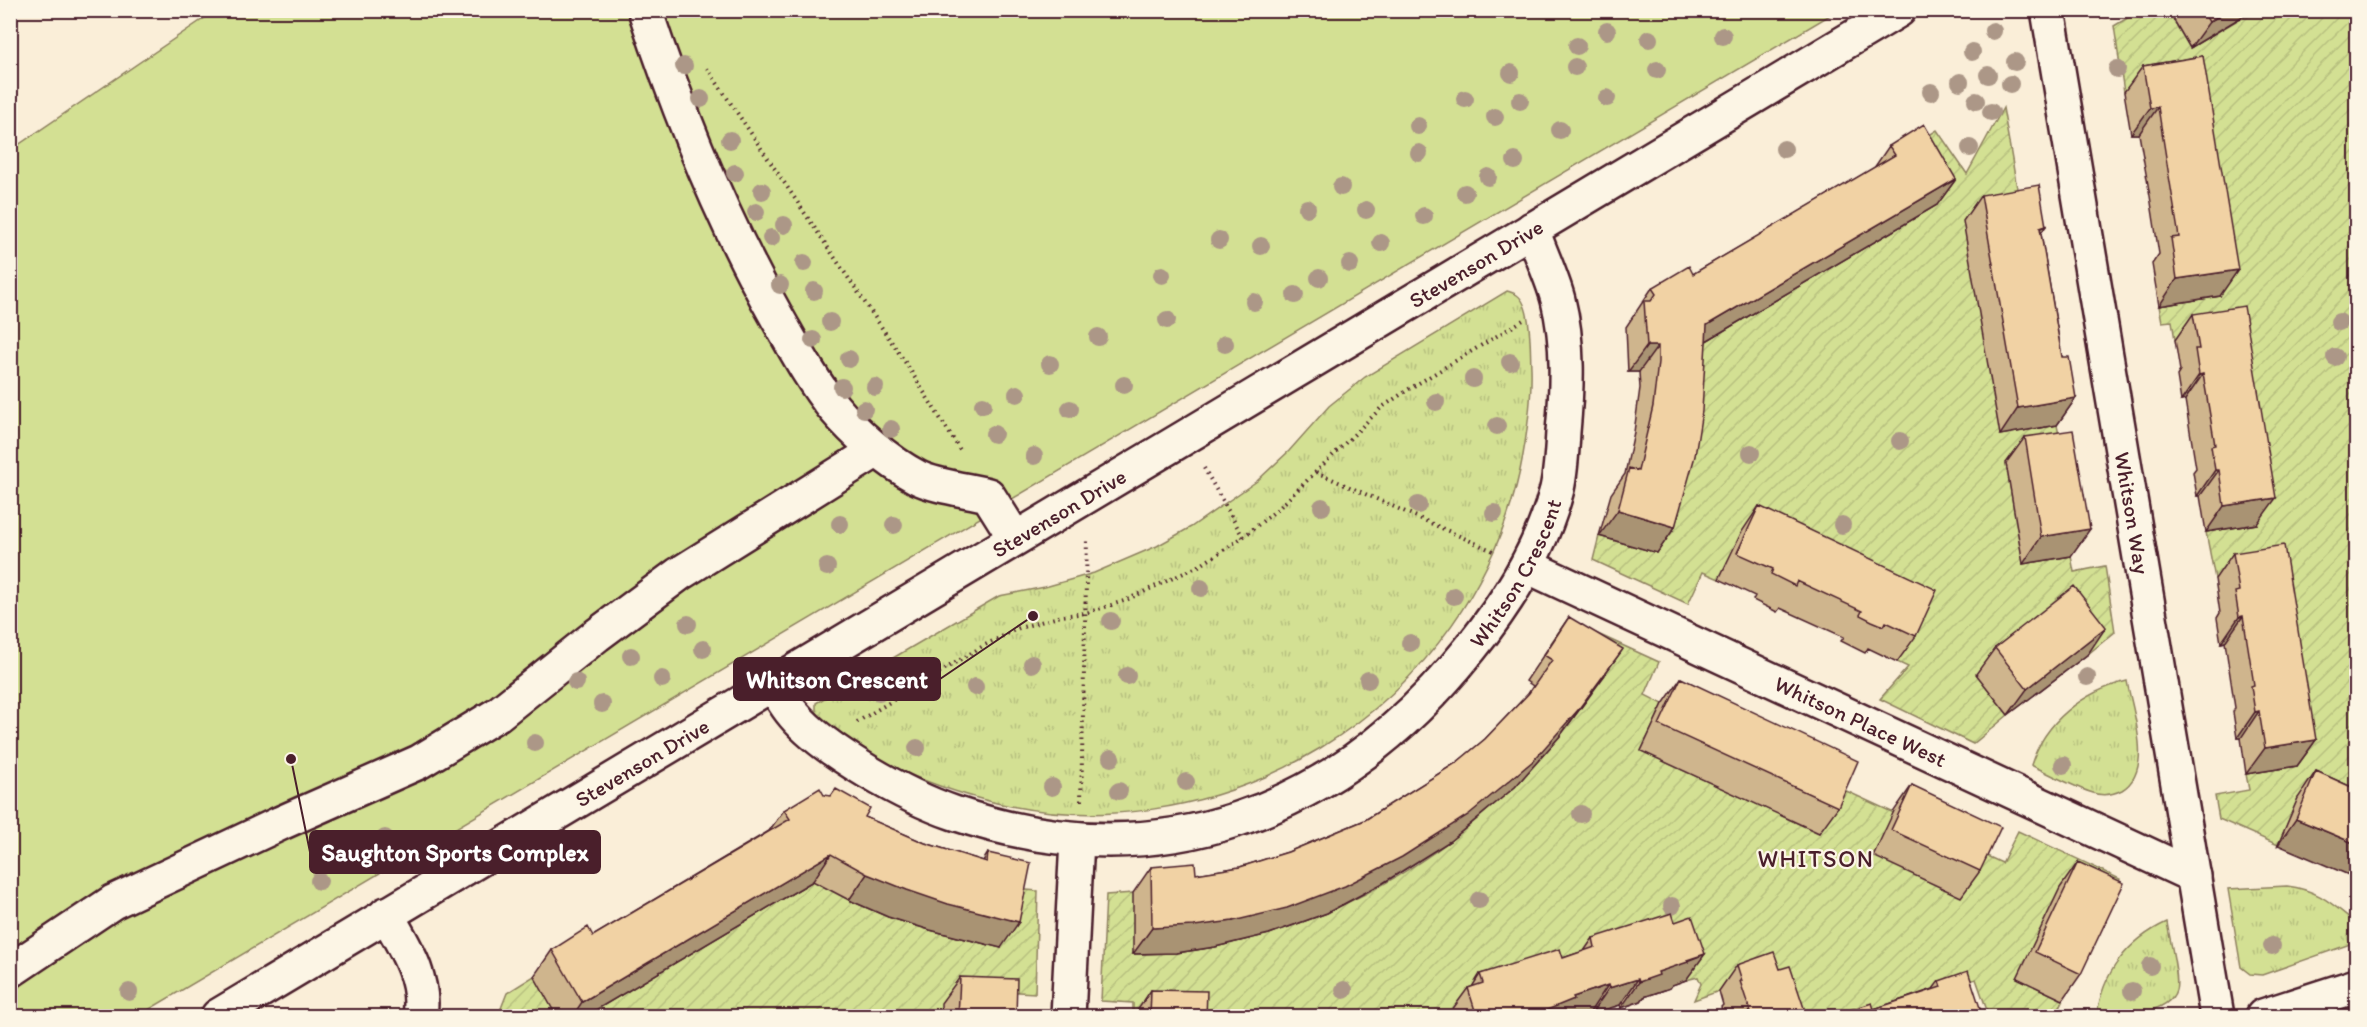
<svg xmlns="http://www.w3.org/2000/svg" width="2367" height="1027" font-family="Itim,sans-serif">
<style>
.grass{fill:url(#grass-tufts);stroke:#8e805f;stroke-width:1.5}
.garden{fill:url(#garden-furrows);stroke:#8e805f;stroke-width:1.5}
.pitch{fill:#d3e093;stroke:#8e805f;stroke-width:1.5}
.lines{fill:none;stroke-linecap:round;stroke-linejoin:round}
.minor-casing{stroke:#4a1f2b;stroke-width:38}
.path{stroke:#4a1f2b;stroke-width:4;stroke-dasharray:1.5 4.5;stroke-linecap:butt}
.minor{stroke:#fcf5e5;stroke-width:33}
.tree{fill:#ac9787}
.wall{fill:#cfb58d;stroke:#4a1f2b;stroke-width:1.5}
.shaded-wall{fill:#a99373;stroke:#4a1f2b;stroke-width:1.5}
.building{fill:#f1d2a4;stroke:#4a1f2b;stroke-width:1.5}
.labels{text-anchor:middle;stroke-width:4.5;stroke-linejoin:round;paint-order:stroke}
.street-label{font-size:22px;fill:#4a1f2b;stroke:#fcf5e5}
.neighbourhood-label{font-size:24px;letter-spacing:1.5px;fill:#4a1f2b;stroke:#fcf5e5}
.leader{fill:none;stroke:#4a1f2b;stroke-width:2}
.callout-dot{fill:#4a1f2b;stroke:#fcf5e5;stroke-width:2}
.callout{fill:#4a1f2b;stroke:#4a1f2b;stroke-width:2}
.callout-label{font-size:24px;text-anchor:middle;font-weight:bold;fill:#fff}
</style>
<defs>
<pattern id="grass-tufts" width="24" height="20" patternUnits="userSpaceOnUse" patternTransform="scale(1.5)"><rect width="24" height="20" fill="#d3e093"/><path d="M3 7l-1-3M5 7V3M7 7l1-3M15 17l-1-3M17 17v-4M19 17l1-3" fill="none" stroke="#b7c07f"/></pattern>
<pattern id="garden-furrows" width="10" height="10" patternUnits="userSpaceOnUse" patternTransform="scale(1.5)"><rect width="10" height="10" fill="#d3e093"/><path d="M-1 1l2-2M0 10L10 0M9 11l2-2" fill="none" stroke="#b7c07f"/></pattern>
</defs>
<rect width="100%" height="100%" fill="#faeed8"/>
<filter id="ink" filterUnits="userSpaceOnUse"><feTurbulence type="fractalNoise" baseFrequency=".0167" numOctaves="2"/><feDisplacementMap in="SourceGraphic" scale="12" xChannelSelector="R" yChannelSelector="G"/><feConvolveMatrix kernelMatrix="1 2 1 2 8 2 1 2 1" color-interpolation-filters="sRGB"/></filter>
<g filter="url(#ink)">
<path class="grass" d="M1507,291C1510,292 1514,293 1517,295C1532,305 1530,351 1531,368C1532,397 1528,426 1523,455C1478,707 1213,871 967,795C915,779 851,754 816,712V703L999,596L1045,587L1094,573L1157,546L1191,527L1257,481L1289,451L1329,406L1365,377Z
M2127,681C2132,711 2155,770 2122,790C2112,795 2100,796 2090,792C2070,785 2050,774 2031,765C2045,721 2083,692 2127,681Z
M2287,886C2319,890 2332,904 2356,923V942L2262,975L2250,974L2241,967L2228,889Z
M2167,922C2169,937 2180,978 2176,990C2169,1015 2117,1017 2097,1016C2102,973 2128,940 2167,922Z"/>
<path class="garden" d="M2139,11H2168L2190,48L2253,11H2356V823L2298,798L2278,845L2219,819L2215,796L2249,790L2246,774L2297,766L2265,571L2215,579L2206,532L2257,524L2175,340L2172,321L2162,322L2159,306L2219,296L2124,92L2114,26Z
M2003,108L2021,211L2000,434L2057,425L2060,440L2006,463L2023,563L2071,556L2074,572L2105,566L2115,632L2088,654L1977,675L2008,715L1973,744L1880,699L1908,667L1897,662L1919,617L1719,579L1703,572L1688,604L1593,560L1599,536L1689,351L1937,205L1906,150L1937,130L1967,174Z
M1567,620L1659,662L1645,695L1663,704L1641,751L1819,833L1840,788L2002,863L2018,831L2120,879L2106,909L2017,978L2063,1000L2055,1016H1989L1976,979L1856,1016H1780L1719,991L1694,1000L1701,984L1698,977L1686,980L1674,942L1450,1016H1133V1003L1101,1001L1106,895L1133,893L1176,953C1358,928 1503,827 1604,675L1551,643Z
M813,881L849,900L1013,889L1038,891L1035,993L1000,991L941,1016H584Z
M534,976L557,1016H498L507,993Z"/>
<path class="pitch" d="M215,11H1837L138,1016H11V150Z"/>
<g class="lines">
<g class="minor-casing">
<g id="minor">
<path d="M645,10C680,116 723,222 778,319C795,349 812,381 834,408C856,434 887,461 917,477C934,486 968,490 988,495L1015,538"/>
<path id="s1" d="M2048,10L2217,1016"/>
<path id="s2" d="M1527,566L2194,876"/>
<path id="s3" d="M772,683C779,693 785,705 793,714C825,752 907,797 954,813C1158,882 1338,814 1470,649C1508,602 1542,548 1557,489C1561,471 1562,451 1563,432C1567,388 1569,344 1558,300C1552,277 1540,253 1532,229"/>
<path d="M386,914C404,946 426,978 420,1016"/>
<path d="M10,971L113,902L281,823L419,762L498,714L597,635L679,574L877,450"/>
<path id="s4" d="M218,1016L1899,10"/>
<path d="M1068,1016L1077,840"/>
<path d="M2263,1016L2356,986"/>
</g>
</g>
<path class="path" d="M707,68L907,365L960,450
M1204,468L1243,537
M1316,472L1493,551
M857,722L983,646L1019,628L1062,616L1086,613L1124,601L1201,565L1243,537L1279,508L1381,408L1409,389L1525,319
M1081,801L1087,539"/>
<use href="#minor" class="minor"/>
</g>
<g class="tree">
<circle cx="1607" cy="31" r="9"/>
<circle cx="1993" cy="31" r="9"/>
<circle cx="1723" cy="36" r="9"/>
<circle cx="1649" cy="39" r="9"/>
<circle cx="1577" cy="46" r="9"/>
<circle cx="1972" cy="52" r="9"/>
<circle cx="2015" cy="62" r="9"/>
<circle cx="684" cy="66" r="9"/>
<circle cx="1575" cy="67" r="9"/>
<circle cx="2117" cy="69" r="9"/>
<circle cx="1657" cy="70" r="9"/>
<circle cx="1511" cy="73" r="9"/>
<circle cx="1988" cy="75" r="9"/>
<circle cx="1960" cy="82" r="9"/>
<circle cx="2010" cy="84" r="9"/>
<circle cx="1931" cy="92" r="9"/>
<circle cx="1607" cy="98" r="9"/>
<circle cx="701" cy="99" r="9"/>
<circle cx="1465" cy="99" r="9"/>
<circle cx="1520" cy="101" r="9"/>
<circle cx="1976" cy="101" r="9"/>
<circle cx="1991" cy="112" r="9"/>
<circle cx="1495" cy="117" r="9"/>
<circle cx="1418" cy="126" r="9"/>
<circle cx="1560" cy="130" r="9"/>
<circle cx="730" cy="140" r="9"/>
<circle cx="1970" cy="148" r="9"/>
<circle cx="1784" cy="149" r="9"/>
<circle cx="1419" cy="153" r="9"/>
<circle cx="1515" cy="161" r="9"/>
<circle cx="735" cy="173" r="9"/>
<circle cx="1488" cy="177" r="9"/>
<circle cx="1341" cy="187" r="9"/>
<circle cx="762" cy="191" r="9"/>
<circle cx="1465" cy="193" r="9"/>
<circle cx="1307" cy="208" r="9"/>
<circle cx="1366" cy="210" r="9"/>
<circle cx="756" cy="212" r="9"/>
<circle cx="1424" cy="216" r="9"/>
<circle cx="784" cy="225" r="9"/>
<circle cx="771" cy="238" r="9"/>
<circle cx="1219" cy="240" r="9"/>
<circle cx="1381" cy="243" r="9"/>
<circle cx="1261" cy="246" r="9"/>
<circle cx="804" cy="263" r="9"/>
<circle cx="1350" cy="264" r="9"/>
<circle cx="1162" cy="275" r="9"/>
<circle cx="1319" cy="278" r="9"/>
<circle cx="780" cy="285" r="9"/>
<circle cx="814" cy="291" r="9"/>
<circle cx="1295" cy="295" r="9"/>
<circle cx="1254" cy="302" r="9"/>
<circle cx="1167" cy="320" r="9"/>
<circle cx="830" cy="322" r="9"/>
<circle cx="2339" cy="322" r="9"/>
<circle cx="1098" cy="337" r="9"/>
<circle cx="813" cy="340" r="9"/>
<circle cx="1225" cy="344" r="9"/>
<circle cx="2335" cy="357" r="9"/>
<circle cx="849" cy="359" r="9"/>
<circle cx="1510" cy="362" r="9"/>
<circle cx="1050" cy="364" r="9"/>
<circle cx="1473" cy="379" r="9"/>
<circle cx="1124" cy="385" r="9"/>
<circle cx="842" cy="387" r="9"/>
<circle cx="875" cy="387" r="9"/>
<circle cx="1017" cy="394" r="9"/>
<circle cx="1436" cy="402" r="9"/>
<circle cx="983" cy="405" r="9"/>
<circle cx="864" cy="409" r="9"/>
<circle cx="1070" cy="409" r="9"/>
<circle cx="1497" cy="426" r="9"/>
<circle cx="891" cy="429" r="9"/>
<circle cx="994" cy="434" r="9"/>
<circle cx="1900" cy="441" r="9"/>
<circle cx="1751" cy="453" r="9"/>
<circle cx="1034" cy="456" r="9"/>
<circle cx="1418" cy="505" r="9"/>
<circle cx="1322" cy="507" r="9"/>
<circle cx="1494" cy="513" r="9"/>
<circle cx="840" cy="524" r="9"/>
<circle cx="894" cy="525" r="9"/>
<circle cx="1842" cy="525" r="9"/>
<circle cx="827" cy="567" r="9"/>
<circle cx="1201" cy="588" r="9"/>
<circle cx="1454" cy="596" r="9"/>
<circle cx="1111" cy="621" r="9"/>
<circle cx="688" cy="624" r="9"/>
<circle cx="1410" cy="643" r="9"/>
<circle cx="703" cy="649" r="9"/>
<circle cx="631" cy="656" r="9"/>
<circle cx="1032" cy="664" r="9"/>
<circle cx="1127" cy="676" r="9"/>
<circle cx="2087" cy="677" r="9"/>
<circle cx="662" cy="679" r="9"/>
<circle cx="1368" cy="680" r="9"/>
<circle cx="576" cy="682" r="9"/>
<circle cx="975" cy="687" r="9"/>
<circle cx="879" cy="692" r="9"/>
<circle cx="602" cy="704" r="9"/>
<circle cx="535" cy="743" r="9"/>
<circle cx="917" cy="748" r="9"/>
<circle cx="1111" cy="758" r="9"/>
<circle cx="2063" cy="765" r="9"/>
<circle cx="1186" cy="782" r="9"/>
<circle cx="1052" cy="787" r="9"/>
<circle cx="1119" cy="791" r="9"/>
<circle cx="1581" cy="814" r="9"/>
<circle cx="385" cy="838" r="9"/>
<circle cx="319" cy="881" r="9"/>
<circle cx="1479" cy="900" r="9"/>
<circle cx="1672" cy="906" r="9"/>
<circle cx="2272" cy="946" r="9"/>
<circle cx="2150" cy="966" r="9"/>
<circle cx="1344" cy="990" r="9"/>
<circle cx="2132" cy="991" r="9"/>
<circle cx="129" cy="992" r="9"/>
</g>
<path class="wall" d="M2168,10H2253L2190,48Z
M2203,56L2220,296L2159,306L2152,264L2159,254L2150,196L2139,134H2131L2124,92L2143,66Z
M1889,146L1956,179L1937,205L1706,341L1675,527L1657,553L1599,536L1611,494L1625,474L1634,432L1640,388L1639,372H1628L1626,327L1652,288L1693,274L1874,168Z
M1981,195L2041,234L2062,357L2076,398L2057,425L2000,435L1963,221Z
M2193,314L2257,524L2206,532L2200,496H2197L2193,472L2196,468L2185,400L2181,401L2177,376L2180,371L2175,340Z
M2025,437L2071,556L2023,564L2006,463Z
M1759,506L1916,636L1897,662L1868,648L1865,653L1841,641L1844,637L1780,608L1777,612L1753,600L1755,596L1719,579L1741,533Z
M2233,553L2316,740L2297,766L2246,774L2241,738H2237L2233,712L2235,708L2225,642L2221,643L2217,618L2220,613L2215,579Z
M1569,617L1605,675L1560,736L1515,787L1450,841L1383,883L1327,913L1269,934L1215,947L1176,953L1133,954V893L1151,867L1196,874L1240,867L1288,852L1365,820L1456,763L1485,739L1528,694L1533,686L1526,681Z
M1995,648L2088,654L2008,715L1976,674Z
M1681,678L1838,807L1819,833L1641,751L1663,704Z
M2316,771L2356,789L2278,845L2298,798Z
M1912,785L1980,871L1961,897L1873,856L1894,811Z
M824,795L865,817L925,843L983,861L988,853L1001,948L930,930L888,917L849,900L813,881L584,1017H557L534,976L552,950L593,936L769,831L784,810Z
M2078,862L2081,974L2063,1000L2017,978L2060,888Z
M1593,938L1686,980L1672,985L1670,988L1644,997L1641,1001L1621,1008L1620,1005L1591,1014L1590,1012L1575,1017H1450L1449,1014L1468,988L1472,987L1480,974L1563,958L1584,951Z
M1737,965L1780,969L1807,1017H1724L1721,1007L1723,1005L1719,991Z
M960,977L1016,1017H941V1003Z
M1939,981L1983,1017H1839L1843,1012L1874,1009L1933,989Z
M1151,990L1206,1017H1133Z"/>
<path class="shaded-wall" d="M2228,10H2253L2190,48L2209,22Z
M2158,107L2139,134H2131L2150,108Z
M1956,179L1937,205L1689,351L1707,325Z
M2046,226L2028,252L2040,228Z
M2238,270L2220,296L2159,306L2177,279Z
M1647,346H1658L1639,372H1628Z
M2203,374L2185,400L2181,401L2199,375Z
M2076,398L2057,425L2000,435L2018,408Z
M2215,470H2219L2200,496H2197Z
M2276,498L2257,524L2206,532L2224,506Z
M1618,510L1675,527L1657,553L1599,536Z
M2090,529L2071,556L2023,564L2041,537Z
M2243,616L2225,642L2221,643L2239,617Z
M2106,627L2088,654L2008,715L2027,689Z
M1623,649L1560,736L1515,787L1450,841L1383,883L1327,913L1269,934L1215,947L1176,953L1133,954L1152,928L1233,921Z
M2259,711L2241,738H2237L2255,712Z
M2316,740L2297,766L2246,774L2265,748Z
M2296,819L2356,844V878L2278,845Z
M831,854L813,881L584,1017H572L582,1002Z
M867,874L1019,922L1001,948L930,930L888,917L849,900Z
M1705,954L1686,980L1672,985L1670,988L1644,997L1641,1001L1621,1008L1639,982L1658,972Z
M1638,979L1620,1005L1591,1014L1609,988Z
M1608,985L1590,1012L1575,1017H1530L1573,997Z"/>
<path class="building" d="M2202,10H2228L2209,22Z
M2203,56L2238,270L2177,279L2171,238L2179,237L2168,170L2158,107L2150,108L2143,66Z
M1924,124L1956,179L1707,325L1702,411L1695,456L1675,527L1618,510L1629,468L1638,471L1653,406L1658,362V346H1647L1644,301H1651L1656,294L1652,288L1689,266L1693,274L1895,155L1889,146Z
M2039,185L2046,226L2040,228L2062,357H2069L2076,398L2018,408L1981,195Z
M2244,306L2276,498L2224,506L2219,470H2215L2211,446L2215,445L2203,374L2199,375L2195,349H2199L2193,314Z
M2073,430L2090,529L2041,537L2025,437Z
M1759,506L1937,590L1916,636L1886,622L1884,626L1872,621L1860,615L1862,611L1797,581L1795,586L1771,574L1773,569L1737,553Z
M2284,545L2316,740L2265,748L2259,711L2255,712L2251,686L2254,685L2243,616L2239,617L2235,592L2239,591L2233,553Z
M2074,586L2106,627L2027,689L1995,648Z
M1569,617L1623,649L1578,710L1533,761L1468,815L1402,857L1345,886L1287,908L1233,921L1194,926L1152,928L1151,867L1195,863L1196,874L1240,867L1288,852L1365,820L1456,763L1485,739L1529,693L1552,660L1544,655Z
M1681,678L1858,761L1838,807L1659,725Z
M2316,771L2356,789V844L2296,819Z
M1912,785L2001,827L1980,871L1891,830Z
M820,788L824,795L831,796L836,789L870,808L865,817L925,843L987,862L988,853L1031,863L1019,922L948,904L907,890L867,874L831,854L582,1002L552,950L588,927L593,936L738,850L790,819L784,810Z
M2078,862L2124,883L2081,974L2035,952Z
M1672,913L1675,922L1692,916L1705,954L1687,960L1688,962L1658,972L1659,975L1639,982L1638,979L1609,988L1608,985L1573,997L1574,999L1530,1017H1528L1527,1014L1519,1017H1477L1468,988L1483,983L1480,974L1560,949L1563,958L1595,947L1593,938Z
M1774,952L1780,969L1790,966L1807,1017H1749L1747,1012L1750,1011L1740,981H1742L1737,965Z
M1968,971L1983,1017H1844L1843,1012L1872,1003L1874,1009L1941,987L1939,981Z
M960,977L1017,979L1016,1017H958Z
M1151,990L1207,991L1206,1017H1150Z
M508,1014L516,1017H507Z"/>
</g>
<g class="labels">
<g class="street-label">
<text dy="8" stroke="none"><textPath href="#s4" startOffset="1466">Stevenson Drive</textPath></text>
<text dy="8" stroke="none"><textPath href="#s4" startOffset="980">Stevenson Drive</textPath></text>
<text dy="8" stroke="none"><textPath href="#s1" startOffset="510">Whitson Way</textPath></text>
<text dy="8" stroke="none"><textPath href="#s3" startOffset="898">Whitson Crescent</textPath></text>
<text dy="8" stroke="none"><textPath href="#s2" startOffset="368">Whitson Place West</textPath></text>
<text dy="8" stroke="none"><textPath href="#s4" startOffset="494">Stevenson Drive</textPath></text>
</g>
<g class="neighbourhood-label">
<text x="1816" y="867">WHITSON</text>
</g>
</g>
<path class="leader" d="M1033 616L940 679M291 759L310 852"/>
<g class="callout-dot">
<circle cx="1033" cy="616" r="6"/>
<circle cx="291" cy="759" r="6"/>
</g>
<g class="callout">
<rect x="734" y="658" width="206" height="42" rx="6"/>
<rect x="310" y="831" width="290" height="42" rx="6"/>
</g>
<g class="callout-label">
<text x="837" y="688">Whitson Crescent</text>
<text x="455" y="861">Saughton Sports Complex</text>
</g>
<rect width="2367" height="1027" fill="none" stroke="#fcf5e5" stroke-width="36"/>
<rect x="18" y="18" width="2331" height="991" fill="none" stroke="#4a1f2b" stroke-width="2" filter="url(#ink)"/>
</svg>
